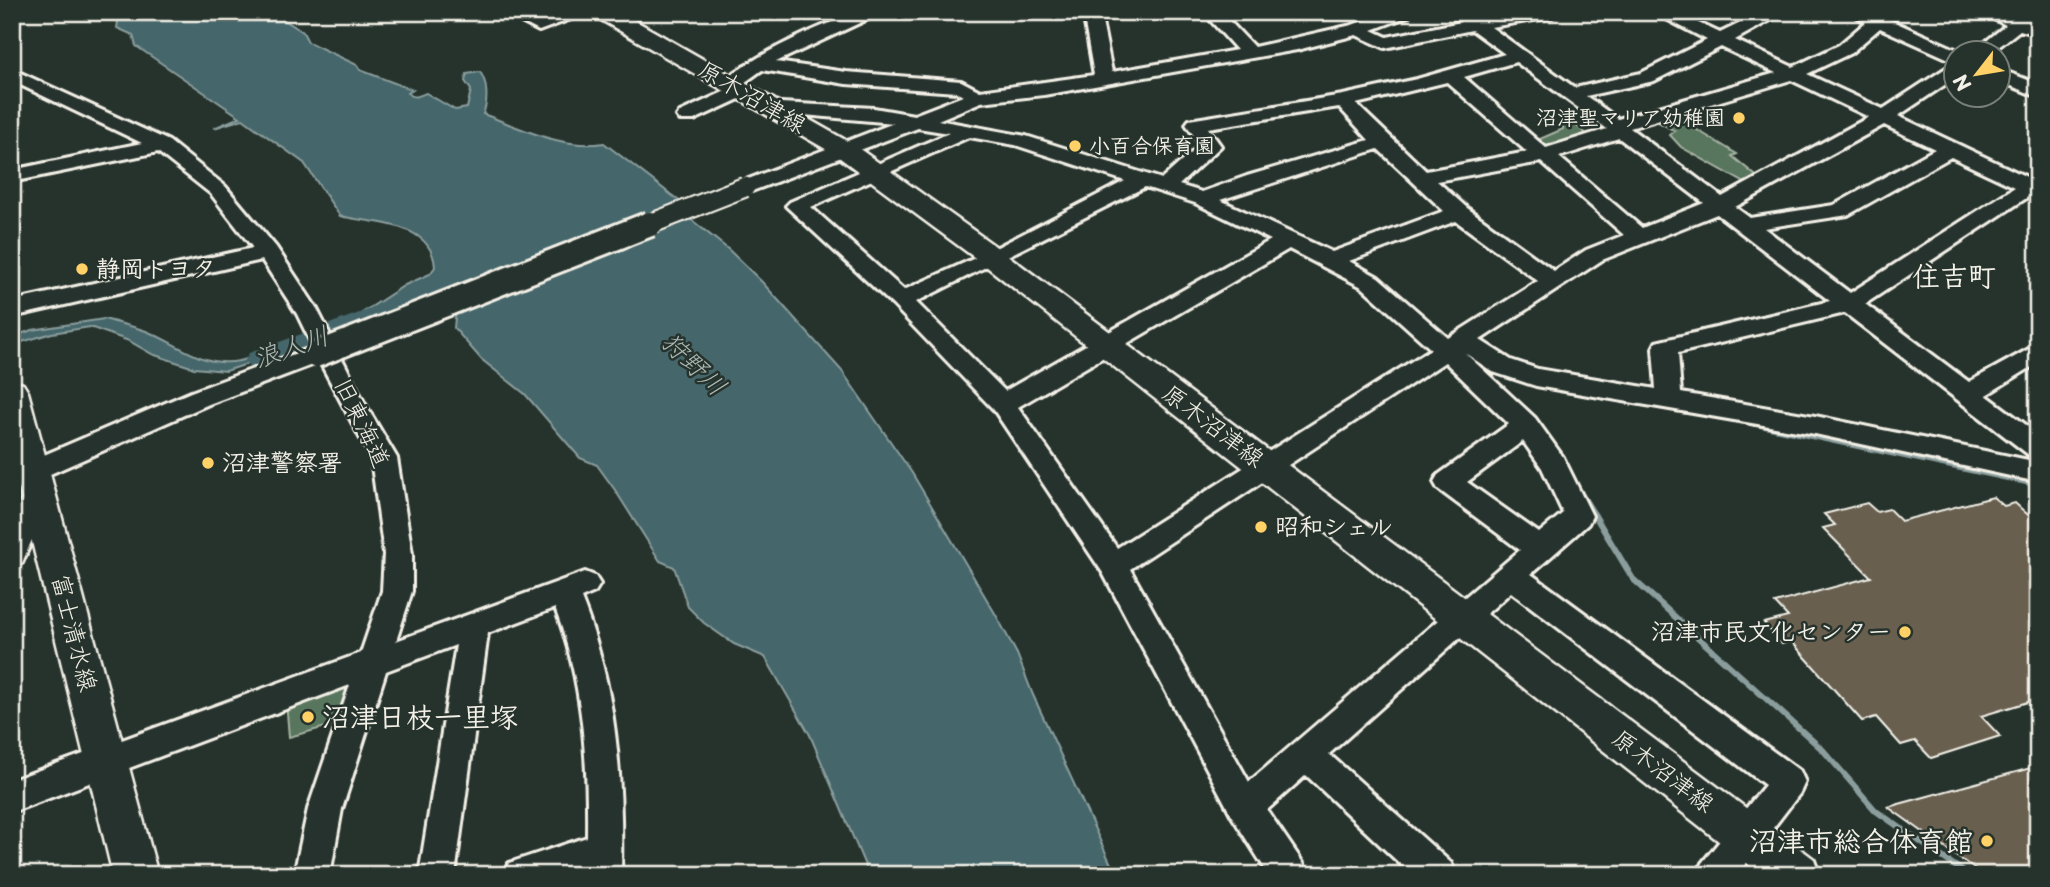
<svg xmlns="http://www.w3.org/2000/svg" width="2050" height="887" font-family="'Playpen Sans','Klee One',sans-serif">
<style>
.green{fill:#58755d;stroke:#a6b3a2;stroke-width:2}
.water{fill:#45666b;stroke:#8b9e9d;stroke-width:2}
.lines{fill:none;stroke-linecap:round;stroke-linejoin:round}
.stream-far1{stroke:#8b9e9d;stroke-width:5}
.stream{stroke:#8b9e9d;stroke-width:6}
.river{fill:#45666b;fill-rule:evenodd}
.building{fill:#675e50;stroke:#f4f1e8;stroke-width:2}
.minor-casing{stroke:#f4f1e8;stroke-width:6}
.major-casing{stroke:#f4f1e8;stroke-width:5}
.minor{fill:#26332d;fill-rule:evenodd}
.major{fill:#26332d;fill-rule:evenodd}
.minor-bridge-far1-casing{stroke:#f4f1e8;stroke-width:23;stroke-linecap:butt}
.minor-bridge-casing{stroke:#f4f1e8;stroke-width:30;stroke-linecap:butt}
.minor-bridge-far1{stroke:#26332d;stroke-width:19}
.minor-bridge{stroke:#26332d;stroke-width:24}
.poi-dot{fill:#ffd166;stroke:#26332d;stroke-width:2.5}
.labels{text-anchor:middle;stroke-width:5;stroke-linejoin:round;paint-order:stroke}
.far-poi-label{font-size:21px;font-weight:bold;fill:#f4f1e8;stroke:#26332d;text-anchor:end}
.street-label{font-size:24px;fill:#f4f1e8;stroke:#26332d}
.poi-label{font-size:24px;font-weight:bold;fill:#f4f1e8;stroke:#26332d;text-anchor:start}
.water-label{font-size:26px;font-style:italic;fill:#aeb9b6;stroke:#26332d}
.quarter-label{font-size:28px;font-weight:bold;fill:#f4f1e8;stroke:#26332d}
.near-poi-label{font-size:28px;font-weight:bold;fill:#f4f1e8;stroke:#26332d;text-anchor:start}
</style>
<rect width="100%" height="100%" fill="#26332d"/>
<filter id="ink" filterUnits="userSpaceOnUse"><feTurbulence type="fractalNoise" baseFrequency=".0143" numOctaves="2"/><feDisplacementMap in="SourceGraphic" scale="14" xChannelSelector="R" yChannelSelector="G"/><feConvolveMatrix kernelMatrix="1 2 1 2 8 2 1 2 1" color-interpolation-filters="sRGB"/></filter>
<g filter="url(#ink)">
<path class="green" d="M1669,113L1737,154L1732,156L1756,176L1745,183L1681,147L1670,135L1675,131L1651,118Z
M1571,121L1589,136L1545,152L1533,142L1563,129V124Z
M351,684L341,723L289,737L286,701Z"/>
<path class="water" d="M107,12H272L303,32L308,42L357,65L360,70L413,90L408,93C413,99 419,96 426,93L455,110L467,108L471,90L465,81L467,74L480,72C488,83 488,102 483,114C521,128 563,150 604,143L678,200L688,217L729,250L762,282L842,371L912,473L996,615L1017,654L1033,695L1116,875H869L810,735L765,657L734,644L704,623L688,607L674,567L660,561L615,490L597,465L580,458L525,394L481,359L454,328L456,308L436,297L393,306L368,317L362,313L405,285L430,274L435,267C432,221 373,224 340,216L304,163L243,119L214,128L240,117L136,46L133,35L117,28L118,22Z
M104,319C118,323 132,326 146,331C177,343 202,368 239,361C258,357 278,347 296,341L301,346L226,371L194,368L152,354L129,341L90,327L52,333L12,345V337L32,330Z"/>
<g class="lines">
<path class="stream-far1" d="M1739,421L2038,485
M1577,486L1595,515"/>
<path class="stream" d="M1594,514L1633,579L1823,750L1876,811L1968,875"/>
<path class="river" d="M456,278L466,280L471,287L466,294L271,367L260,371L249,367L245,360L249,353Z"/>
</g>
<path class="building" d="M1993,497L2004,506L2015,503L2027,514L2038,511V699L1981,716L2000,736L1931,758L1915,741L1901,745L1876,717L1862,721L1791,641L1782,644L1764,623L1788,617L1775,603L1871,577L1823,528L1835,525L1824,514L1867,503L1877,512L1889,509L1901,521Z
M2038,766V875H1983L1888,807Z"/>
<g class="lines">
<g class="minor-casing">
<path id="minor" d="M502,12H524L539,20L558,12H581L579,16L539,31Z
M858,12H883L776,62L846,72L961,81L980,91L1094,75L1083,12H1100L1112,72L1237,50L1203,12H1221L1254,47L1352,25L1387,12H1411L1409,16L1372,30L1387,37L1461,22L1451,12H1470L1479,18L1518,12H1560L1552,17L1491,27L1575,88L1641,73L1707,40L1653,12H1675L1720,33L1763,12H1785L1735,40L1793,67L1839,45L1866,22L1849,12H1872L1962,52H1955V60L1949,59L1880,28L1851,53L1807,74L1883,109L1949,66L1955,65V78L1898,116L2029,178L2038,175V196L2031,195L1865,304L1969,382L2038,344V363L1986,395L2038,434V458L2029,455L1845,313L1678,353L1681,393L1815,416L2038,462V482L1815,434L1536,386L1493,372L1465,353L1535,418L1563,457L1592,516L1588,524L1531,574L1800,771L1805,782L1800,793L1737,875H1697L1702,863L1765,785L1511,592L1329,754L1451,863L1456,875H1412L1306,775L1267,810L1303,863L1308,875H1269L1233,818L1103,573L994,410L893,305L786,206L790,202L949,133L918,128L752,191H738L735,187L738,183L894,123L769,112L762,110L759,106L762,102L874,108L914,115L963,96L956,92L846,84L762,70L741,85L748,87L750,91L748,95L694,120H680L677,116L680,112L730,89L722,84L724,80C765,50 810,30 858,12ZM1472,30L1505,54L1417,79L1343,95L1189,120L1186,124L1200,145L1162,179L1026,136L938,120L981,102L1044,95L1297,50L1356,35L1385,48ZM1721,47L1776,73L1618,119L1586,96L1654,81ZM1516,62L1607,129L1546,148L1464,77ZM1791,80L1869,117L1722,197L1630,128ZM1447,82L1527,152L1426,171L1356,104ZM1339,107L1369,140L1247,176L1202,192L1179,185L1221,146L1208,128ZM1884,125L1935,149L1834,205L1750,218L1735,207ZM969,137L1015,145L1125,181L982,255L904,290L811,207ZM1619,138L1704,203L1642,228L1559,157ZM1378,149L1444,211L1332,252L1220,200ZM1951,157L2015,187L1850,293L1764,228L1848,215ZM1541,162L1624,235L1586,250L1554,271L1467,208L1437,181ZM1145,187L1195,203L1271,240L1005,391L916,302ZM1717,214L1830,301L1656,342L1653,348L1656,389L1538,369L1511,360L1480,340L1602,260ZM1456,221L1538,281L1448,338L1378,277L1349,261ZM1289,249L1362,287L1431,349L1117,548L1018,407ZM1445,362L1509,424L1438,475L1434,482L1438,489L1520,550L1249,782L1130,569ZM1523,441L1542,468L1563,513L1539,533L1467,482Z
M1980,12H2004L2016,17L2022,12H2038V17L2031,22L2036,24L2038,29L2030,33L2020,30L1992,52H1973L2006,25Z
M1997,68L2038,84V97L1997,80Z
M12,69L169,141L225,186L276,247L317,309L365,404L397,458L412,554V591L396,641L585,572L595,576L600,584L595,592L581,598C617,688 623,779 621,875H585V872L577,875H504L509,863L587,837C588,759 583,682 555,608L488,633L455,875H419L456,645L386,671L342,809L330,875H294L308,809L350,685L12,812V780L361,653L382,591L384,554L371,458L320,362L209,404L41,478L32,481L23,478L19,471L23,464L191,392L313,347L297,314L262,260L12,317V301L253,248L211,194L158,152L12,182V170L142,143L12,81Z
M38,483L48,486L52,493L22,563L12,566V521L28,486Z"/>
</g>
<g class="major-casing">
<path id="major" d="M593,12H620L854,145L1002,251L1814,859L1820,875H1762L982,263L836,155L596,17Z
M12,381L23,384L28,392L158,875H113L12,459Z"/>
</g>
<use href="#minor" class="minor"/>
<use href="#major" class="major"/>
<g class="minor-bridge-far1-casing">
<path id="minor-bridge-far1" d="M645,226L745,187"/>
</g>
<g class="minor-bridge-casing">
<path id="minor-bridge" d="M315,355L650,224"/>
</g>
<use href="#minor-bridge-far1" class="minor-bridge-far1"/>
<use href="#minor-bridge" class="minor-bridge"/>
</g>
</g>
<g class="poi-dot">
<circle cx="1739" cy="118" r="7"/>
<circle cx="1075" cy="146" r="7"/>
<circle cx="82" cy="269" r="7"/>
<circle cx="208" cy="463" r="7"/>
<circle cx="1261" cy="527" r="7"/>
<circle cx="1905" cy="632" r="7"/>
<circle cx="308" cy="717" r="7"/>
<circle cx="1987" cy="841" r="7"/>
</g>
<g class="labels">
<g class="far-poi-label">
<text x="1725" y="125">沼津聖マリア幼稚園</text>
<text x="1089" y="153" text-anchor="start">小百合保育園</text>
</g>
<g class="street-label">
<text transform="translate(752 97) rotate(30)" y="8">原木沼津線</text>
<text transform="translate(362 423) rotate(64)" y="8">旧東海道</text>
<text transform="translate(1213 426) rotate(37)" y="8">原木沼津線</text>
<text transform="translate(74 633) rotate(76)" y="8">富士清水線</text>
<text transform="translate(1663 771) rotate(37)" y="8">原木沼津線</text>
</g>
<g class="poi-label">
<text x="96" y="277">静岡トヨタ</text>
<text x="222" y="471">沼津警察署</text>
<text x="1275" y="535">昭和シェル</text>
<text x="1891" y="640" text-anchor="end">沼津市民文化センター</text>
</g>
<g class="water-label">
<text transform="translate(291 347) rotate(-19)" y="9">浪人川</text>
<text transform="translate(694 364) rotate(44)" y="9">狩野川</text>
</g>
<g class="quarter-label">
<text x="1954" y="286">住吉町</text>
</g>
<g class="near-poi-label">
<text x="322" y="727">沼津日枝一里塚</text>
<text x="1973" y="851" text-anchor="end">沼津市総合体育館</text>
</g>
</g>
<rect width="2050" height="887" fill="none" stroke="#26332d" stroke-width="42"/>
<rect x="21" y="21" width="2008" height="845" fill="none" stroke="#f4f1e8" stroke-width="2.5" filter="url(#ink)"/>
<g transform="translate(1977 74) rotate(239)"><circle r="33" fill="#26332d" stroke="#787f78" stroke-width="2"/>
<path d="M0-5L12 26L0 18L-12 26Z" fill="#ffd166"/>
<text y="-10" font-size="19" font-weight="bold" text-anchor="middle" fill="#f4f1e8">N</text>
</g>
</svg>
